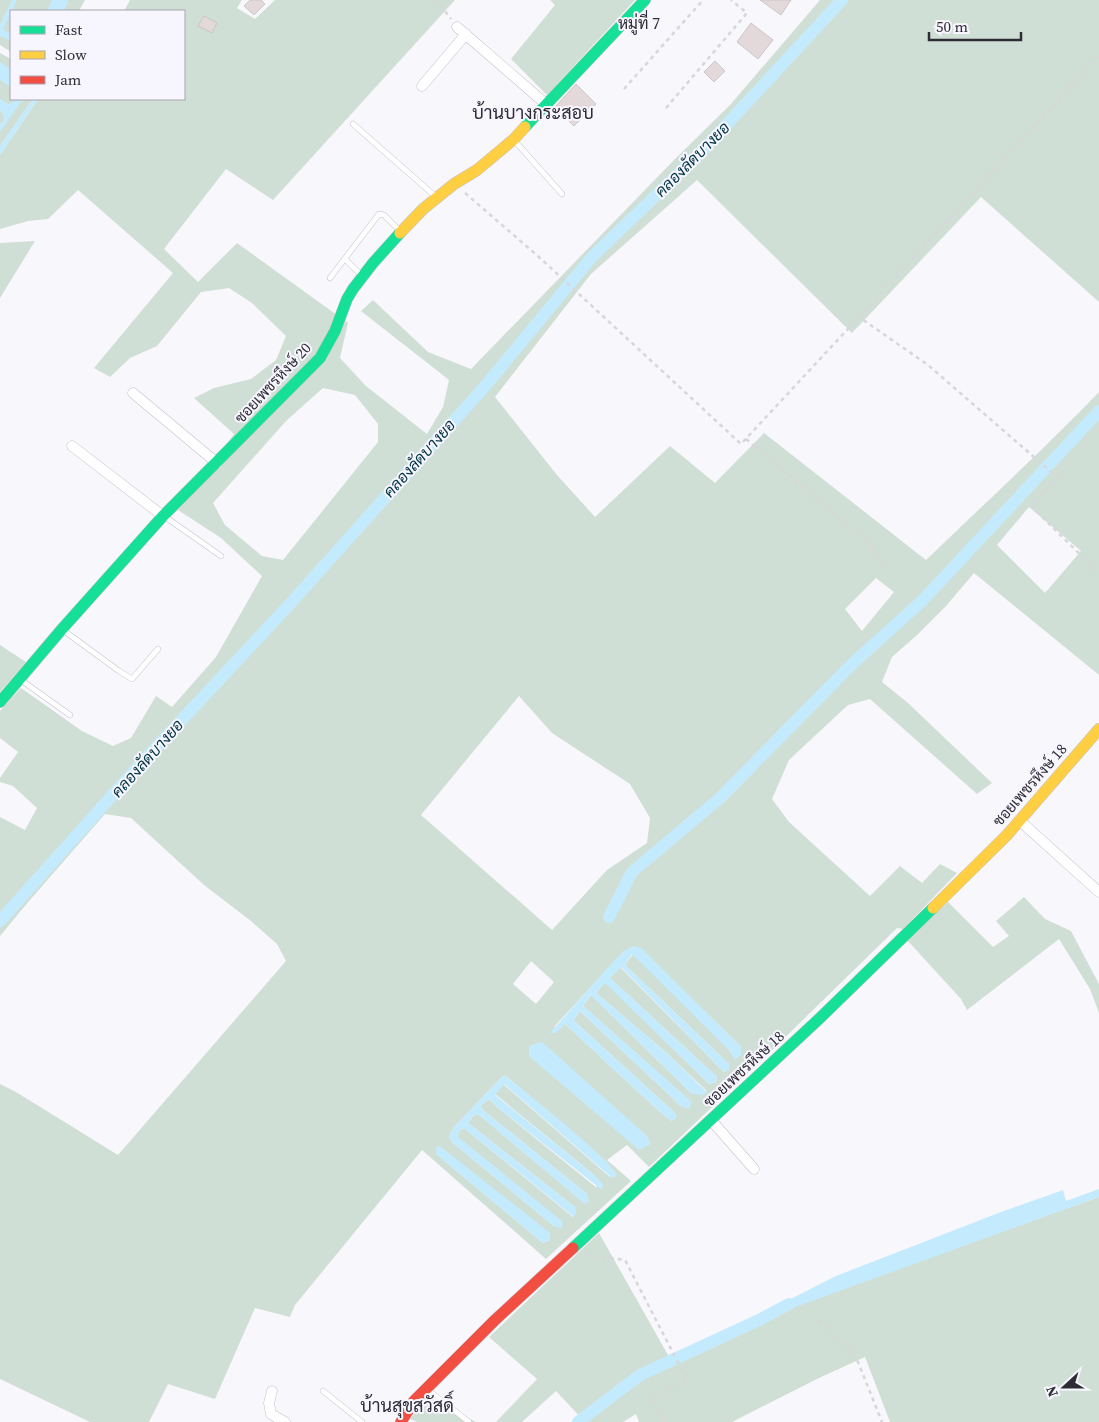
<svg xmlns="http://www.w3.org/2000/svg" width="1099" height="1422" font-family="'Source Serif 4',Sarabun,serif">
<style>
.green{fill:#d0dfd6;fill-rule:evenodd}
.water{fill:#c4ebfd}
.lines{fill:none;stroke-linecap:round;stroke-linejoin:round}
.canal{stroke:#c4ebfd;stroke-width:12}
.building{fill:#e4d9da;stroke:#cbc6c7}
.lane-casing{stroke:#c4c2c9;stroke-width:6}
.street-casing{stroke:#c4c2c9;stroke-width:11}
.fast-casing{stroke:#c4c2c9;stroke-width:12}
.slow-casing{stroke:#c4c2c9;stroke-width:12}
.jam-casing{stroke:#c4c2c9;stroke-width:12}
.path{stroke:#d7d7da;stroke-width:2.5;stroke-dasharray:4 4;stroke-linecap:butt}
.lane{stroke:#fefeff;stroke-width:5}
.street{stroke:#fefeff;stroke-width:10}
.fast{stroke:#16e098;stroke-width:11}
.slow{stroke:#ffcf43;stroke-width:11}
.jam{stroke:#f24e42;stroke-width:11}
.labels{text-anchor:middle;stroke-width:4;stroke-linejoin:round;paint-order:stroke}
.street-label{font-size:15px;fill:#2e2c35;stroke:#f7f5fe}
.neighbourhood-label{font-size:16px;fill:#2e2c35;stroke:#f7f5fe}
.water-label{font-size:16px;font-style:italic;fill:#013444;stroke:#f7f5fe}
.quarter-label{font-size:18px;fill:#2e2c35;stroke:#f7f5fe}
</style>
<rect width="100%" height="100%" fill="#f8f7fc"/>
<path class="green" d="M0,0H85L79,11H11V52L0,45Z
M130,0H242L237,8L255,19L275,0H455L273,200L226,169L164,249L198,282L237,243L348,323L340,358L366,386L427,434L443,407L449,380L361,311L373,300L428,352L471,369L675,159L730,105L820,0H1099V302L981,197L852,333L697,180L591,274L495,397L557,475L595,517L670,446L715,483L764,433L926,560C984,504 1043,450 1099,392V675L974,573L946,606L917,635L892,657L882,682L908,703L992,783L977,794L870,699L848,705L789,760L772,799L789,822L870,896L900,866L922,883L940,864L957,873L903,929L897,928L769,1053L649,1167L627,1145L607,1160L631,1181L546,1259L422,1150L295,1305L290,1317L255,1308L215,1399L168,1384L149,1422H90L0,1379V1084L16,1092L118,1155L286,961L277,944L251,921L204,885L131,818L105,814L29,901L0,936V817L25,830L37,808L13,786L0,782V778L18,752L0,738V711L21,688L82,731L113,746L131,738L156,696L172,707L216,657L262,576L221,538L178,510L234,434L194,398L214,388L251,379L276,360L286,336L252,303L229,288L201,292L157,346L130,358L110,377L94,368L173,273L78,190L48,219L28,221L0,229V155L38,99H184V11H124ZM323,388L355,395L378,424V442L283,560L262,556L225,525L213,503L286,421ZM1029,507L1081,551L1045,593L997,545ZM876,578L894,592L862,631L845,609ZM519,696L552,733L630,784L650,818L647,843L607,870L552,930L421,815ZM641,949L741,1047L735,1059L730,1051L633,954L625,965L729,1064V1069L724,1072L620,967L610,978L717,1077L716,1082L709,1084L605,982L596,993L661,1048L707,1091L691,1093L591,995L583,1006L691,1102L689,1108L681,1106L580,1011L573,1020L675,1113L672,1121L660,1112L565,1024L554,1027L624,951ZM531,961L554,982L536,1004L513,984ZM503,1076L507,1077L599,1155L611,1178L503,1084L495,1094L594,1175L597,1188L497,1107L489,1099L480,1106L484,1111L587,1194L583,1202L478,1114L473,1116L468,1123L576,1208L573,1217L464,1128L459,1131L457,1137L562,1222L555,1227L452,1142L449,1136L455,1126ZM436,1154L550,1240L543,1243Z
M550,0H635L547,95L511,59L555,5Z
M0,53L11,59V99H33L0,146Z
M35,241L0,298V243Z
M0,645L26,662L0,692Z
M1024,897L1045,919L1071,931L1099,984V1013L1090,989L1059,939L967,1010L961,999L907,940L948,902L993,947L1009,936L996,921Z
M1099,1197V1422H890L865,1357L819,1378L732,1422H639L636,1414L623,1422H585L556,1391L522,1422H496L537,1379L489,1337L599,1233L668,1355L832,1292Z
M426,1396L476,1422H417L410,1419Z"/>
<path class="water" d="M12,0H17L3,29L11,35V41L0,36V25Z
M52,0H67L68,3L64,11H47Z
M0,62L11,69V87L0,80Z
M0,99L8,104L13,102L15,99H23L0,132V123L3,122L4,116L0,110Z
M33,99H38L0,155V146Z
M633,946L641,948L741,1047V1055L735,1060L730,1051L632,954L625,965L729,1064V1069L724,1072L621,967L610,978L717,1077L716,1082L709,1084L605,983L596,993L661,1048L707,1092L703,1095L692,1094L591,995L583,1006L692,1102L689,1109L681,1106L580,1011L573,1020L675,1113L677,1117L672,1121L660,1112L565,1024L556,1033H550L611,964L624,951Z
M542,1042L647,1136L651,1144L639,1150L529,1056V1046Z
M503,1076L507,1077C525,1092 613,1161 617,1176L612,1178L504,1084L495,1095L594,1175L603,1184L602,1190L497,1107L489,1099L480,1106L484,1111L587,1194L589,1201L585,1204L478,1114L473,1116L468,1123L576,1208V1214L574,1217L464,1128L459,1131L458,1137L563,1222L562,1228L555,1227L452,1142L449,1136L455,1126Z
M437,1146L441,1147L550,1233V1240L543,1243L436,1154Z
M1099,1189V1197L776,1314L773,1308L836,1276L1001,1212L1063,1190L1066,1201Z"/>
<g class="lines">
<path class="canal" d="M609,917L632,872L720,798L852,664L922,601L1099,411
M0,921L134,771L289,605L486,385L591,258L705,148L842,0
M578,1422L640,1375L759,1320L789,1304"/>
</g>
<path class="building" d="M250,0H261L265,4L254,15L244,6Z
M760,0H791L781,15Z
M204,16L217,23L212,33L198,26Z
M751,23L773,40L758,59L737,42Z
M715,61L725,71L714,82L704,72Z
M576,84L596,104L574,126L555,107Z"/>
<g class="lines">
<g class="lane-casing">
<path id="lane" d="M353,124L435,196
M514,140L562,194
M345,259L361,275
M330,278L379,214L384,215L399,230
M164,516L221,556
M63,630L119,671L132,679L158,649
M21,680L70,715
M428,1390L469,1422
M323,1391L362,1422"/>
</g>
<g class="street-casing">
<path id="street" d="M457,27L547,105
M422,86L466,34
M133,393L217,463
M72,446L163,516
M1019,820L1099,892
M711,1120L754,1169
M272,1391L269,1403L271,1414L285,1422"/>
</g>
<g class="fast-casing">
<path id="fast" d="M525,127L645,0
M0,702L62,629L163,516L320,358L335,331L347,299L353,289L373,263L400,233
M573,1248L820,1018L933,908"/>
</g>
<g class="slow-casing">
<path id="slow" d="M400,233L423,209L454,184L477,170L514,139L525,127
M933,908L1007,835L1099,729"/>
</g>
<g class="jam-casing">
<path id="jam" d="M401,1422L414,1401L495,1320L573,1248"/>
</g>
<path class="path" d="M434,0L442,7L451,19
M1099,56L859,317L928,365L1057,477L1031,506L1099,573
M624,89L703,0
M666,108L747,13L731,0
M465,193L539,257L741,444L859,317
M746,439L865,539L880,559L886,571
M586,1255L625,1260L687,1380L652,1397L664,1422
M819,1320L856,1357L882,1422"/>
<use href="#lane" class="lane"/>
<use href="#street" class="street"/>
<use href="#fast" class="fast"/>
<use href="#slow" class="slow"/>
<use href="#jam" class="jam"/>
</g>
<g class="labels">
<g class="street-label">
<text transform="translate(273 383) rotate(-47)" y="5">ซอยเพชรหึงษ์ 20</text>
<text transform="translate(1030 785) rotate(-49)" y="5">ซอยเพชรหึงษ์ 18</text>
<text transform="translate(744 1069) rotate(-43)" y="5">ซอยเพชรหึงษ์ 18</text>
</g>
<g class="neighbourhood-label">
<text x="639" y="29">หมู่ที่ 7</text>
</g>
<g class="water-label">
<text transform="translate(692 159) rotate(-45)" y="6">คลองลัดบางยอ</text>
<text transform="translate(419 458) rotate(-48)" y="6">คลองลัดบางยอ</text>
<text transform="translate(147 758) rotate(-48)" y="6">คลองลัดบางยอ</text>
</g>
<g class="quarter-label">
<text x="533" y="119">บ้านบางกระสอบ</text>
<text x="407" y="1412">บ้านสุขสวัสดิ์</text>
</g>
</g>
<rect x="10" y="10" width="175" height="90" fill="#f7f5fe" stroke="#a7a5ae"/>
<rect x="20" y="26" width="25" height="8" fill="#16e098" stroke="#a7a5ae"/>
<text x="55" y="35" font-size="15" fill="#2e2c35">Fast</text>
<rect x="20" y="51" width="25" height="8" fill="#ffcf43" stroke="#a7a5ae"/>
<text x="55" y="60" font-size="15" fill="#2e2c35">Slow</text>
<rect x="20" y="76" width="25" height="8" fill="#f24e42" stroke="#a7a5ae"/>
<text x="55" y="85" font-size="15" fill="#2e2c35">Jam</text>
<g transform="translate(1064 1387) rotate(249)" stroke="#f7f5fe" stroke-width="4" paint-order="stroke">
<path d="M0-4L9 19L0 12L-9 19Z" fill="#2e2c35"/>
<text y="-8" font-size="14" font-weight="bold" text-anchor="middle" fill="#2e2c35">N</text>
</g>
<path d="M929 32v8h92v-8" fill="none" stroke="#2e2c35" stroke-width="2.5"/>
<text x="936" y="32" font-size="15" fill="#2e2c35" stroke="#f7f5fe" stroke-width="4" paint-order="stroke">50 m</text>
</svg>
